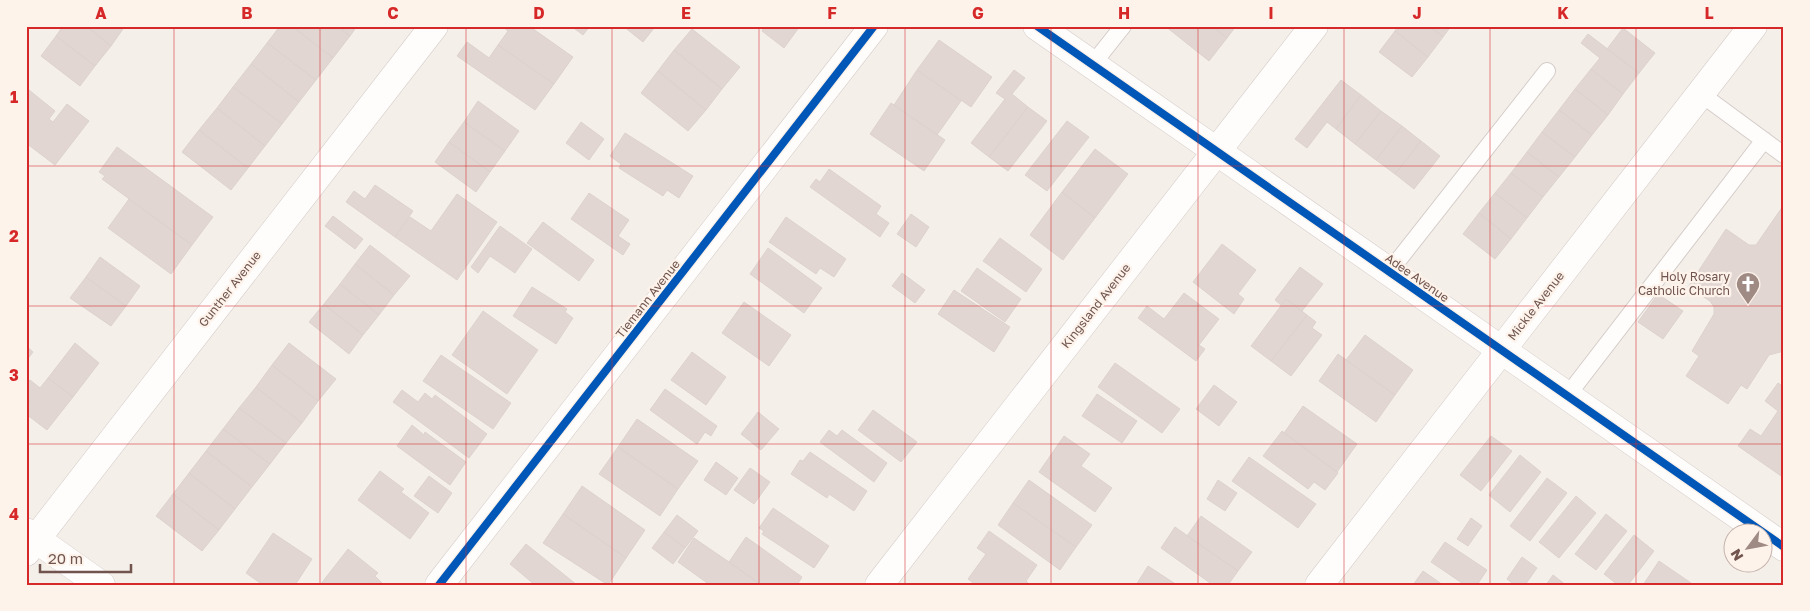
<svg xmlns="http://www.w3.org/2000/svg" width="1810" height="611" font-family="'Golos Text',sans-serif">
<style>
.building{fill:#e1d6d2;stroke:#ddd2cd}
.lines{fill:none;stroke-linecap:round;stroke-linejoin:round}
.service-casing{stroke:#d4ccc8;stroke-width:18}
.minor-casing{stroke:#d4ccc8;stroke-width:29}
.service{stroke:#fefdfc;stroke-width:16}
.minor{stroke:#fefdfc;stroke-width:28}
.cycleway-casing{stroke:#fdf3eb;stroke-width:11}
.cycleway{stroke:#0057b8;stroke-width:8}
.grid{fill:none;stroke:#d62828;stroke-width:1;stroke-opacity:0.55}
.labels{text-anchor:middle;stroke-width:4.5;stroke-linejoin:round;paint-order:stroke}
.poi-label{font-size:12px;fill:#70544d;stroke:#fdf3eb;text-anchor:end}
.street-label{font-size:12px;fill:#70544d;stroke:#fdf3eb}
.neatline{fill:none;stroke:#d62828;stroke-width:2}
.grid-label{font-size:16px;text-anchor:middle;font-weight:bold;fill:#d62828}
</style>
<rect width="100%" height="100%" fill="#f5efea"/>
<path class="building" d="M63,26H86L111,46L95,66L56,36Z
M86,26H125L111,46Z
M280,26H292L333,58L316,80L267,43Z
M292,26H337L350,36L333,58Z
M337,26H357L350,36Z
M502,26H529L573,57L554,84L498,45L508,31Z
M571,26H590L583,35Z
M623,26H652L654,28L643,42Z
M765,26H800L784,48L762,31Z
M1165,26H1212L1227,38L1209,61Z
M1212,26H1236L1227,38Z
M1398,26H1429L1443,37L1428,57L1395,31Z
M1429,26H1451L1443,37Z
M1623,28L1655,53L1639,73L1607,49Z
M692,29L740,67L722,89L674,50Z
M1395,31L1428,57L1412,77L1379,52Z
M1588,34L1639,73L1623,94L1591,69L1600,58L1581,43Z
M56,36L95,66L80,86L41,56Z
M939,40L992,77L971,107L917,70Z
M467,42L489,58L498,45L554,84L535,110L457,56Z
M267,43L316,80L299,102L251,64Z
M674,50L722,89L706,110L658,71Z
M251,64L299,102L282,124L233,87Z
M1591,69L1623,94L1608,115L1575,89Z
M917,70L961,101L937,135L894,105Z
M1014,70L1025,78L1012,94L1028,107L989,157L971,143L1005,99L996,93Z
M658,71L706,110L688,131L641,93Z
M1341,80L1361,95L1336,129L1327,122L1307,148L1295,139Z
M233,87L282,124L265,146L217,108Z
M1575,89L1608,115L1592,135L1559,110Z
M29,90L55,111L49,119L53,122L67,104L89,121L55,165L26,143V94Z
M1361,95L1381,111L1355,144L1336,129Z
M478,101L519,131L505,151L464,122Z
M891,103L945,140L924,171L870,134Z
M1028,107L1047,121L1008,171L989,157Z
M217,108L265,146L248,168L199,130Z
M1559,110L1592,135L1575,157L1542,132Z
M1381,111L1402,126L1376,160L1355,144Z
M1067,121L1089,137L1047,191L1025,175Z
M464,122L505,151L490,172L449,142Z
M581,122L604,139L589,160L566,143Z
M1402,126L1421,141L1395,174L1376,160Z
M199,130L248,168L231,190L182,152Z
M1542,132L1575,157L1559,177L1527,152Z
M625,133L693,176L679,198L667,190L663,196L619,168L621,164L610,156Z
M1421,141L1440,156L1414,189L1395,174Z
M449,142L490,172L476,192L435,162Z
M117,147L213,217L192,245L102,179L105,176L99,172Z
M1095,149L1128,174L1095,218L1062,192Z
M1527,152L1559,177L1543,197L1511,173Z
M829,169L881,206L876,214L889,223L880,237L810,187L816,179L820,182Z
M1511,173L1543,197L1527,218L1495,193Z
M375,185L413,211L395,237L346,202L354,191L365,199Z
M1062,192L1095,218L1063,260L1030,235Z
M589,193L629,220L618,236L630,244L623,255L571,219Z
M1495,193L1527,218L1511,239L1479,213Z
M457,194L497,222L457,280L395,237L410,217L431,231Z
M129,199L192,245L171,274L108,228Z
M1783,206L1784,351L1769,355L1747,389L1741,385L1728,404L1686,376L1699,356L1692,351L1714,314V307L1710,301L1688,287L1726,229L1749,245H1756Z
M1479,213L1511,239L1495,259L1463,234Z
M911,214L929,227L916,247L897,234Z
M333,216L363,239L355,249L325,226Z
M786,217L846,259L834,277L820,268L816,274L769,242Z
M543,222L594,260L579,281L527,243Z
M500,226L532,249L515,273L490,256L478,273L471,267Z
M1000,238L1042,269L1026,292L983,261Z
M1222,244L1256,270L1238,294L1244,299L1234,314L1193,282Z
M370,245L410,276L394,295L355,264Z
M768,248L822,288L804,313L750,274Z
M100,257L140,286L126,306L86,277Z
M355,264L394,295L379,315L340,284Z
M1300,267L1323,284L1302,311L1286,299L1281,305L1275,300Z
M977,268L1021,299L1005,322L961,291Z
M902,273L925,290L915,303L892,286Z
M86,277L126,306L111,326L70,298Z
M340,284L379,315L363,335L324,304Z
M532,287L567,309L565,312L573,318L556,344L513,316Z
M954,290L1010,327L994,352L938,314Z
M1184,293L1219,319L1199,345L1205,349L1196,361L1138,318L1147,306L1164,319Z
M1658,294L1683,311L1663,339L1638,322Z
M1286,299L1307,315L1271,361L1251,346Z
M744,302L791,335L769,366L722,333Z
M324,304L363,335L349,354L309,322Z
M483,311L538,350L507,394L452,355Z
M1307,315L1316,322L1312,328L1322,335L1291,376L1271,361Z
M1365,335L1413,370L1395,395L1346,360Z
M75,343L99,363L73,397L48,378Z
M289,343L336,379L318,401L272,365Z
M26,346L33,352L26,361Z
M692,352L726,377L706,405L671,380Z
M1338,354L1395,395L1376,422L1319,381Z
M441,355L511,403L493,429L423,381Z
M1115,363L1180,409L1162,433L1098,387Z
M272,365L318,401L302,423L256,387Z
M48,378L73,397L47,430L26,414V406L30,401L26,397V385L30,380L40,388Z
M1778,383L1784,387V478L1738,446L1750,429L1761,436L1778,411L1765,401Z
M1214,385L1237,402L1219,426L1196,409Z
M256,387L302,423L286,443L239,408Z
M665,389L717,426L711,436L705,432L697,444L650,410Z
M402,390L418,402L425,393L432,399L435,395L487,434L469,458L393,402Z
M1097,394L1137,421L1122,443L1082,416Z
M1303,406L1357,444L1337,472L1284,433Z
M239,408L286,443L270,464L223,429Z
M873,410L917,442L901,462L858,430Z
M758,412L779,429L761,450L741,434Z
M637,419L698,461L678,489L618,447Z
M412,425L424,435L425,432L466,462L450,485L397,446Z
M223,429L270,464L252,487L206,451Z
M829,430L837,436L842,430L887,463L874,482L820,442Z
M1282,431L1338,473L1325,490L1314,482L1308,489L1263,456Z
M1064,436L1090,454L1081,466L1112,488L1095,512L1039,472Z
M1491,436L1512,451L1481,491L1460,475Z
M618,447L678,489L660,516L599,474Z
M206,451L252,487L235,509L189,473Z
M810,452L867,491L854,511L829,494L827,498L791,474L800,460L803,461Z
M1520,455L1541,472L1510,512L1489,495Z
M1249,457L1316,504L1298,528L1232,481Z
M716,462L738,478L726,495L704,480Z
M750,468L770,482L754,504L734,490Z
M380,471L404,489L401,492L429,513L410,539L358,500Z
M189,473L235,509L219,530L173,494Z
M429,476L452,493L438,513L414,496Z
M1547,478L1567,493L1530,541L1510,526Z
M1029,480L1092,525L1076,547L1013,503Z
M1218,480L1237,493L1225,511L1207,499Z
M582,486L645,530L626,558L563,514Z
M173,494L219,530L202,551L156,516Z
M1576,496L1596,513L1559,558L1539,542Z
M1013,503L1076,547L1060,570L998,525Z
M773,508L829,546L814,568L762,534L764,531L759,528Z
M563,514L626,558L608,585L543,543Z
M1606,514L1627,531L1596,570L1575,554Z
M677,515L698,531L685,548L664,532Z
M1201,516L1252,552L1238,571L1187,536Z
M1471,518L1482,526L1468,546L1457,539Z
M1175,527L1238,571L1228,585H1213L1161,548Z
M989,531L1037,565L1026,581L1029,584V585H976L968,579L986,554L977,548Z
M664,532L685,548L673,564L652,548Z
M273,533L312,559L295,585H263L246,573Z
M1634,535L1654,551L1628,585H1618L1604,574Z
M746,537L802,577L797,585H761L729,562Z
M694,538L729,562L761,585H710L678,562Z
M1445,542L1487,570L1477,585H1465L1431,562Z
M526,544L577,585H535L510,564Z
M348,549L378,573L375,576L384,585H320Z
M1522,557L1537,568L1525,585H1515L1507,579Z
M1659,561L1694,585H1643Z
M1148,566L1177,585H1136Z
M1423,571L1443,585H1413Z
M1553,575L1566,585H1546Z"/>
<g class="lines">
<g class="service-casing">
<path id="service" d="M1092,65L1123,26
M1701,94L1784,155
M1389,272L1547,71
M1567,396L1764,140"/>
</g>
<g class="minor-casing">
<path id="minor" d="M1037,26L1784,547
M26,532L101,585
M26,552L434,26
M439,585L874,26
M879,585L1314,26
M1319,585L1753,26"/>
</g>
<use href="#service" class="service"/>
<use href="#minor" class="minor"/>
<g class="cycleway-casing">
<path id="cycleway" d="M1037,26L1784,547
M439,585L874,26"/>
</g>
<use href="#cycleway" class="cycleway"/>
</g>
<path class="grid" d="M174,26V585M320,26V585M466,26V585M612,26V585M759,26V585M905,26V585M1051,26V585M1198,26V585M1344,26V585M1490,26V585M1636,26V585M26,166H1784M26,306H1784M26,444H1784"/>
<defs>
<g id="church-pin" transform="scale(1.25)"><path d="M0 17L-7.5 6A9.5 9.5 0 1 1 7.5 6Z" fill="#9f8a84" stroke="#fdf3eb"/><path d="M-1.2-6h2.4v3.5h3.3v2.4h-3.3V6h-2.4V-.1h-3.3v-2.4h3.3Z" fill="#fff"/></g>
</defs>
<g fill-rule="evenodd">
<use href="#church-pin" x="1748" y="284"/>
</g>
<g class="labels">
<g class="poi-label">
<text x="1730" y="281">Holy Rosary<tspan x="1730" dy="14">Catholic Church</tspan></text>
</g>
<g class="street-label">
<text transform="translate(1417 278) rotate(35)" y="4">Adee Avenue</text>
<text transform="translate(230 289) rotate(-52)" y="4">Gunther Avenue</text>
<text transform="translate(648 299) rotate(-52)" y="4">Tiemann Avenue</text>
<text transform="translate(1096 306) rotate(-52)" y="4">Kingsland Avenue</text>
<text transform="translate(1536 306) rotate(-52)" y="4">Mickle Avenue</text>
</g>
</g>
<rect width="1810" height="611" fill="none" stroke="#fdf3eb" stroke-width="55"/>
<g transform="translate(1748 548) rotate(238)"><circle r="24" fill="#fdf3eb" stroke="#c5b3ac"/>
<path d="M0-4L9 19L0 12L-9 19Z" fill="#9f8a84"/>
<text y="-8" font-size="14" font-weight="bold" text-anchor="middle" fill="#70544d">N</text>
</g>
<path d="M40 564v8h91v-8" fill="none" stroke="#70544d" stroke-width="2.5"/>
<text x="48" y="564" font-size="15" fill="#70544d" stroke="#fdf3eb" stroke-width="4" paint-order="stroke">20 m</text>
<rect x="28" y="28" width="1754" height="556" class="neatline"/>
<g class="grid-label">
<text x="101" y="19">A</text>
<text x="247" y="19">B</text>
<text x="393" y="19">C</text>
<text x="539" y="19">D</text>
<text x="686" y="19">E</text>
<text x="832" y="19">F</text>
<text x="978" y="19">G</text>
<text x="1124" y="19">H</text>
<text x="1271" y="19">I</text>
<text x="1417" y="19">J</text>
<text x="1563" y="19">K</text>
<text x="1709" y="19">L</text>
<text x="14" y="103">1</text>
<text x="14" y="242">2</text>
<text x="14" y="381">3</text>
<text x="14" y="520">4</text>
</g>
</svg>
